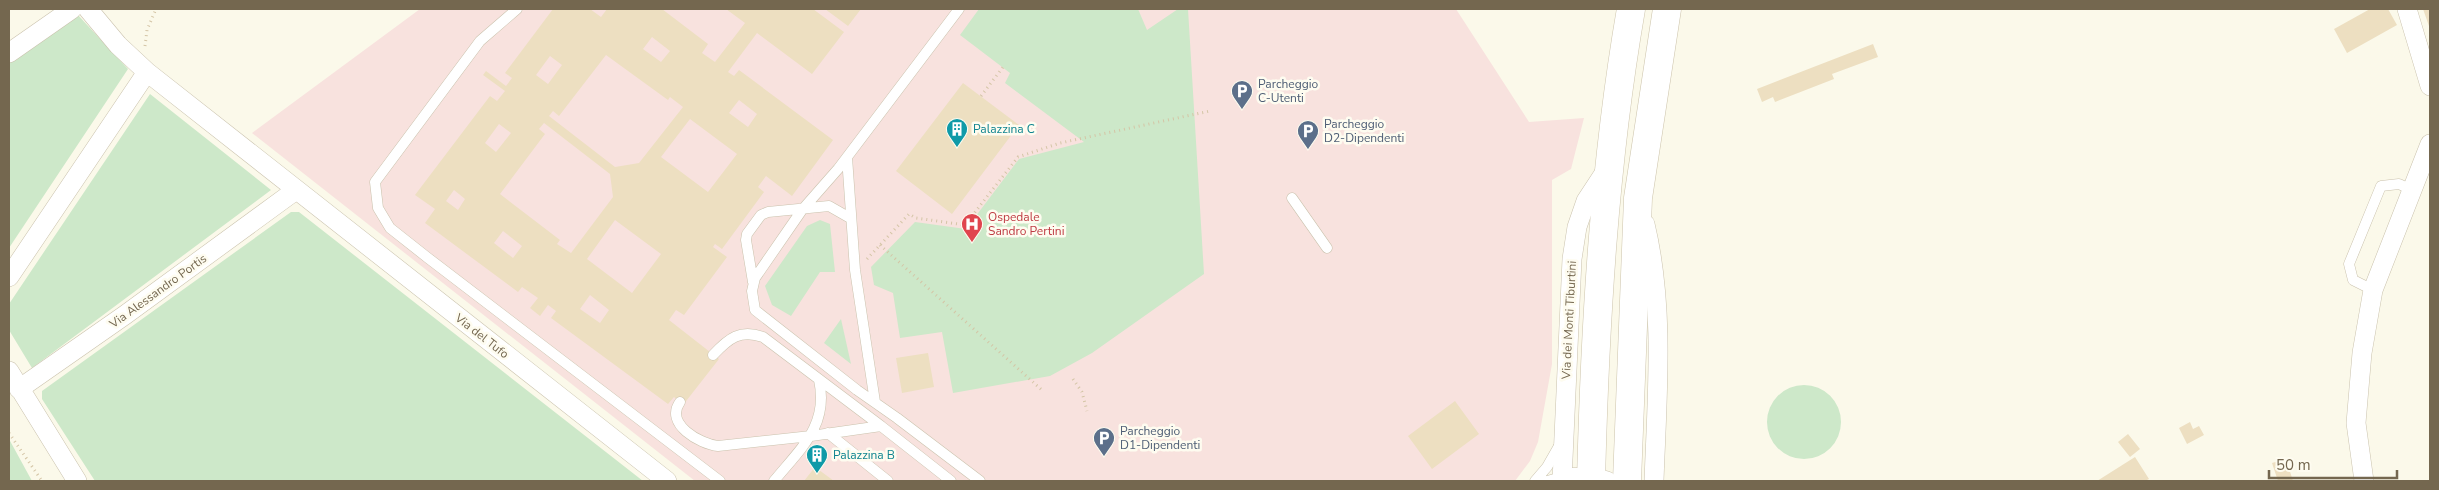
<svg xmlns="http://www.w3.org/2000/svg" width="2439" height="490" font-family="'Nunito Sans',sans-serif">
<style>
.medical{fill:#f8e2de}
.green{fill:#cde8c9}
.building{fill:#eddfc1;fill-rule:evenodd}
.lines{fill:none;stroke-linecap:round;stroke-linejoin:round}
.lane-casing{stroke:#cac2ad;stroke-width:11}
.street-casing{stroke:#cac2ad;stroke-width:20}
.secondary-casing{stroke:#cdc4ac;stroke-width:29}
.path{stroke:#d4c5a6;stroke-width:3;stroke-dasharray:1 4;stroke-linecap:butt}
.lane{stroke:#fff;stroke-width:10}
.street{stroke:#fff;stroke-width:19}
.secondary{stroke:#fff;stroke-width:28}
.labels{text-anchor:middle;stroke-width:5;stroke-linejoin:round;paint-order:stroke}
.service-label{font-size:12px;fill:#4e5e75;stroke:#fefcf0;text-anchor:start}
.culture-label{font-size:12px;fill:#0d838f;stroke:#fefcf0;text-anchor:start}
.health-label{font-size:12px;fill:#be3a42;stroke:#fefcf0;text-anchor:start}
.street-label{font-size:12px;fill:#74674f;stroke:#fefcf0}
</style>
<rect width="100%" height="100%" fill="#fbf9ea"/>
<path class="medical" d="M420,9H1456L1529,122L1584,118L1571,169L1552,180V364L1538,442L1530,461L1515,481H695L252,133Z"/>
<path class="green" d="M979,9H1138L1147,30L1178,9H1188L1204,274L1092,353L1050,376L953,393L942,332L900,338L893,293L874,285L871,267L915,222L966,229L1019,159L1084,142L1005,83L1010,73L960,35Z
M77,14L128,69L9,248V63Z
M150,94L271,190L32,368L9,330V304Z
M291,212H299L643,481H95L42,399V391Z
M820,220L830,224L835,272H820L791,316L772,305L765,286L807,226Z
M841,319L851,364L824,343Z
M1767 422a37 37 0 1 1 74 0a37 37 0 1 1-74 0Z
M9,439L32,481H9Z"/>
<path class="building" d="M553,9H590L601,17L607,9H662L708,44L702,53L715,62L745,23L726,9H813L844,32L812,74L757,33L728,72L734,76L739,70L833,140L792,196L766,176L758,187L764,192L722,249L715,244L713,247L727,257L684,315L676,310L669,320L719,359L683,405L674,397L668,404L551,318L556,311L548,305L540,316L530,308L538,298L522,287L518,292L425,223L435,209L415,195L490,96L497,101L505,91L483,75L486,71L506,86L512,78L505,73ZM652,37L670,51L661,62L643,49ZM606,55L668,100L670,97L683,107L639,163L615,167L549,116L553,111L559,116ZM550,56L562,65L548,84L536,75ZM739,100L757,114L748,127L729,113ZM690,119L737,154L708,192L661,157ZM544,123L610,174L613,197L571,253L557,244L560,240L500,194L545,134L539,129ZM499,124L511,133L496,152L485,143ZM454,190L465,199L458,210L446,201ZM615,220L661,254L632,293L587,259ZM503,231L522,246L513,258L494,243ZM590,295L609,310L600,323L580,309Z
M825,9H861L848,26Z
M2370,9H2388L2397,25L2347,53L2334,29Z
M2423,9H2430V29Z
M1873,44L1878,57L1832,74L1834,79L1775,102L1773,97L1762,102L1757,89Z
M963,83L1019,125L952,214L896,171Z
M928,353L934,387L902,393L896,358Z
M1455,401L1479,434L1432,469L1408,436Z
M2190,422L2193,429L2199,426L2204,435L2187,444L2179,428Z
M2128,434L2140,449L2130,457L2118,442Z
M2135,457L2149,479L2145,481H2097Z
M2286,459L2293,481H2278L2272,463Z
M815,467L834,481H804Z"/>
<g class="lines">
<g class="lane-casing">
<path id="lane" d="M517,9L480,41L375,182L378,208L390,228L428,258L720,481
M959,9L838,169L802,210L755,278L752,291L755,310L857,390L897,418L980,481
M847,157L855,270L875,402
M1292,198L1327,248
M753,282L746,240L747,234L761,215L768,212L829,206L850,218
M2373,290L2353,280L2349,264L2381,186L2399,184L2412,190
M680,402C664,424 700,444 718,446L811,436L881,426L763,337C740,329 729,338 713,355
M881,426L951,481
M828,433L888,481
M774,481C801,448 829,425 819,380
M1535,481L1547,467L1559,446
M1547,481L1562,477"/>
</g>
<g class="street-casing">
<path id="street" d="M88,9L118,45L147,72
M2407,9L2430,86
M9,53L72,9
M1645,224C1665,308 1657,396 1654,481
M9,277L147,72L667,481
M9,371L77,481
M19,389L125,315L296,190
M1562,477L1595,478L1607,481
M1562,481L1572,259L1577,227L1586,201L1607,169
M2364,481L2356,423L2362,353L2373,290L2430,144"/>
</g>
<g class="secondary-casing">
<path id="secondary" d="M1591,481C1595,323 1604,165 1631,9
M1627,481L1638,198L1667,9"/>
</g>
<path class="path" d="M145,46L147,30L156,9
M981,96L1003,67
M880,245L1043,391
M867,259L909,214L916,218L965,225L1018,157L1060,143L1210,111
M1073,379L1082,392L1087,411
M9,433L42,481"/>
<use href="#lane" class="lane"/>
<use href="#street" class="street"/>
<use href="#secondary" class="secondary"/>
</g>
<defs>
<g id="parking-pin" transform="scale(1.125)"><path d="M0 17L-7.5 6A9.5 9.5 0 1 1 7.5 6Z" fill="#5c6f8a" stroke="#fefcf0"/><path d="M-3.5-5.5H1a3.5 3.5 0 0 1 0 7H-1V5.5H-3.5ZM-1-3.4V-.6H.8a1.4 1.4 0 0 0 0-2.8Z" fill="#fff"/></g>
<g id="building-pin" transform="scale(1.125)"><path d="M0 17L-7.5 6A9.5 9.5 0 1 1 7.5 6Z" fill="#0f9aa8" stroke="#fefcf0"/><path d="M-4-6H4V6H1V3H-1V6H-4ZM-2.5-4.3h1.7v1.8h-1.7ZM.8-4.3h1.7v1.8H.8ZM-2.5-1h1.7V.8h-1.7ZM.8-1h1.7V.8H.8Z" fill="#fff"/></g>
<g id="hospital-pin" transform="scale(1.125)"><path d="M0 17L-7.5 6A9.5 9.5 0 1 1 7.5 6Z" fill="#e0444e" stroke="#fefcf0"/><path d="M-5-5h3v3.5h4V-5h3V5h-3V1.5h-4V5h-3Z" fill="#fff"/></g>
</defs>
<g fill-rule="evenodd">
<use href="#parking-pin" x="1242" y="91"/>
<use href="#building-pin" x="957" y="129"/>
<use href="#parking-pin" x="1308" y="131"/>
<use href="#hospital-pin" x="972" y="224"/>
<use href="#parking-pin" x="1104" y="438"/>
<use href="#building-pin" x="817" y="455"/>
</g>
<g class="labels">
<g class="service-label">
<text x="1258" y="88">Parcheggio<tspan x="1258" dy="14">C-Utenti</tspan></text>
<text x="1324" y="128">Parcheggio<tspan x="1324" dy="14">D2-Dipendenti</tspan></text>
<text x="1120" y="435">Parcheggio<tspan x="1120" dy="14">D1-Dipendenti</tspan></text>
</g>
<g class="culture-label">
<text x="973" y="133">Palazzina C</text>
<text x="833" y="459">Palazzina B</text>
</g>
<g class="health-label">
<text x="988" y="221">Ospedale<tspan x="988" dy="14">Sandro Pertini</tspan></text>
</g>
<g class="street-label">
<text transform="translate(158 291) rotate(-36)" y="4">Via Alessandro Portis</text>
<text transform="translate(1569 320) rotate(-87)" y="4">Via dei Monti Tiburtini</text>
<text transform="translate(482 336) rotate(38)" y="4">Via del Tufo</text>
</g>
</g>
<rect width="2439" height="490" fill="none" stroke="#74674f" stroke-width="20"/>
<path d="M2269 470v8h128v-8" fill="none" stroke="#74674f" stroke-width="2.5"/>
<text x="2276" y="470" font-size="15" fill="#74674f" stroke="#fefcf0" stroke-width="4" paint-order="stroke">50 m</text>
</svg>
